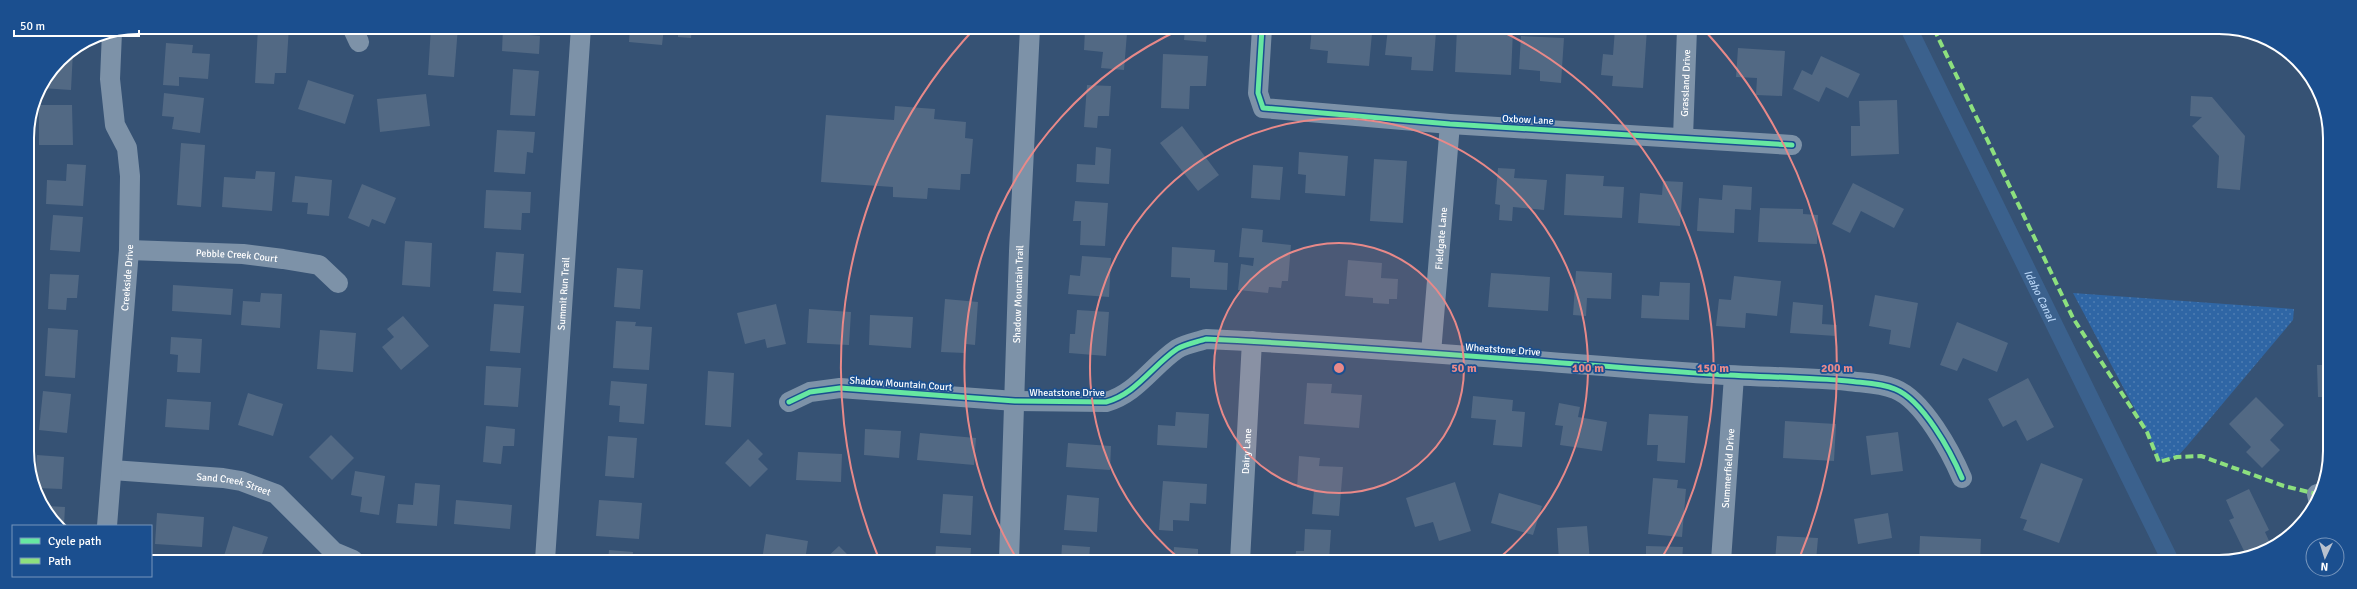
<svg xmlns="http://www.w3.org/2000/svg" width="2357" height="589" font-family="Signika,sans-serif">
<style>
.green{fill:url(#green-dots)}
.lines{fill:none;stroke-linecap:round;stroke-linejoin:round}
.canal{stroke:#3b618d;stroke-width:17}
.building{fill:#526984}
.minor{stroke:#7d92a8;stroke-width:20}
.quiet{stroke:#8de07e;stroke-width:4;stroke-dasharray:8 4;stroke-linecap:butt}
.cycleway-casing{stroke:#1b4f8f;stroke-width:8}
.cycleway{stroke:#66e7a1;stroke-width:5}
.ring{fill:none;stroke:#e88989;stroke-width:2}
.labels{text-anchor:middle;stroke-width:3.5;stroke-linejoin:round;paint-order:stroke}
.street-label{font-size:10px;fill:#fff;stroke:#1b4f8f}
.water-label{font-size:11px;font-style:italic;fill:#b5d3f5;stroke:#1b4f8f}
.rim{fill:none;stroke:#fff;stroke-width:2}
.centre{fill:#e88989;stroke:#1b4f8f;stroke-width:2}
.ring-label{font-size:12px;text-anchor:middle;font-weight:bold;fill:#e88989;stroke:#1b4f8f;stroke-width:3.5;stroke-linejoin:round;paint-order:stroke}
</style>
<defs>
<pattern id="green-dots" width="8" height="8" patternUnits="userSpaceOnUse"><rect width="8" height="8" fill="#2f66a5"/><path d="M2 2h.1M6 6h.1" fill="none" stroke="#4e7db2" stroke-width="1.8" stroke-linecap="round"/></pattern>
</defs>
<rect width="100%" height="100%" fill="#365274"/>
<path class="green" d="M2073,293L2294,309L2293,320L2187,446L2177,457L2159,462L2147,432Z"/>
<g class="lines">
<path class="canal" id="s1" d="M1909,29L2171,562"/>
</g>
<path class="building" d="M170,27H202L201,31Z
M258,27H289L286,73H275L274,84L255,83Z
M431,27H458L454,77L428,75Z
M503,27H530L529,35L540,36L539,54L502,51Z
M630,28H664L662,45L629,42Z
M678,28H692L691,38L678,37Z
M1175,28H1221L1220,33L1207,32L1206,42L1184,40L1185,30Z
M1312,28L1372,33L1369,66L1327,63L1328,51L1310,49Z
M1388,28L1436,32L1433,71L1411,70L1412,57L1385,55Z
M1457,28L1513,30L1511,75L1455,72Z
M1615,29H1647L1643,88L1612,86L1613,76L1601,75L1603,54L1613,55Z
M1085,30L1127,33L1124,70L1101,68L1103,52L1084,50Z
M1521,36L1564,38L1561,83L1540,81V71L1519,69Z
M166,43L193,45L192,53L210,54L208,79L179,77V86L163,85Z
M1738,48L1785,51L1782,96L1756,95L1757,78L1736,77Z
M73,51L71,90L41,88L60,59Z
M1163,54L1208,56L1206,86H1190L1189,109L1161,108Z
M1821,56L1860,74L1848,98L1826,87L1819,102L1793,89L1802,70L1812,75Z
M513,69L539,71L535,116L510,115Z
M308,80L354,95L345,124L298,109Z
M1087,85L1111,86L1109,116H1098L1097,128L1084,127Z
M164,93L204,98L200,133L172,129L174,117L162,116Z
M426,94L430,126L380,132L377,99Z
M2191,96L2212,97L2245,136L2240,190L2217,188L2219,156L2192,126L2202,117L2190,116Z
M1897,100L1899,154L1851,156V126H1860L1859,101Z
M39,105H72L73,145H39Z
M895,106L935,109L934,119L966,122L965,138L973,139L970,174H961L960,190L928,188L927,199L893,197V187L821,182L826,115L894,120Z
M1182,126L1219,175L1198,191L1160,143Z
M497,130L535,132L533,153L527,152L525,174L494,172Z
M181,143L205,145L201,207L177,205Z
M1096,147L1111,149L1109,184L1076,182L1077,164L1095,165Z
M1299,152L1348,156L1345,196L1305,193L1306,175L1298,174Z
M1374,159L1407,161L1403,223L1370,221Z
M67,164L86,165L83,206L46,204L47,180L66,181Z
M1253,165L1283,167L1280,200L1251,198Z
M1498,168L1515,169L1514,178L1547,180L1544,210L1513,207L1512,221L1499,220L1500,205L1495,204Z
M256,171L275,172L272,211L222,207L224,177L255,179Z
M1566,174L1604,176L1603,186L1624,187L1622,218L1564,215Z
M295,176L332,180L329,216L307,214L308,203L292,202Z
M1663,181L1683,182L1680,226L1638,223L1640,193L1662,195Z
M1853,183L1904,209L1894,228L1861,211L1850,233L1832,224Z
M362,184L396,198L385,224L372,219L369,227L348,218Z
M1723,185L1752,187L1751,210L1735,209L1734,233L1697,231L1699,198L1722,200Z
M486,190L531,192L530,213H522L521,230L484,228Z
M1075,201L1108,203L1105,246L1080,245L1081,221H1073Z
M1760,208L1803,209V214L1818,215L1817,244L1758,242Z
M53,215L83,217L80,252L50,250Z
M1242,228L1263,230L1262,242L1291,245L1288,281H1282L1281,288L1269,287L1268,293L1238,290L1241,264L1253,266L1254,258L1239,257Z
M405,241L432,243L430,287L402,285Z
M1172,247L1215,250L1214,262L1228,263L1227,290L1190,288V278L1171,277Z
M496,252L524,254L521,293L493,291Z
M1082,256L1111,258L1109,297L1068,294L1070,275L1080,276Z
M1348,260L1382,263L1381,278L1398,279L1397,299H1389V304L1373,303V298L1345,296Z
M617,268L643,270L640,309L614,307Z
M1576,271L1612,273L1611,299L1587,298L1586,316L1573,315Z
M1491,273L1550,277L1548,311L1488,307Z
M50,274L79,275L77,298H67L66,310L48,309Z
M1734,276L1781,281L1777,316L1746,313L1745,328L1716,326L1719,299L1731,300Z
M1660,282L1690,283L1689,320L1641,318L1642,295L1659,296Z
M173,285L233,289L231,315L172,311Z
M261,293L282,294L280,328L241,325L243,301L260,302Z
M1875,295L1918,303L1910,348L1889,344L1891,330L1869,326Z
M945,299L978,302L975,345L966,344L965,353L941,352Z
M1793,302L1823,305L1822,324L1837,325L1836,336L1790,333Z
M494,304L524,306L520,353L490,351Z
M776,304L786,344L767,348L765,339L745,344L737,313Z
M809,309L851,312L849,345L807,343Z
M1077,310L1109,312L1106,356L1069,353L1070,334H1075Z
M870,315L913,317L911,348L869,345Z
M403,316L429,346L401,370L382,347L394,337L387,329Z
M616,321L636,322L635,326L652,327L649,370L613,368Z
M1957,322L2008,343L1997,372L1963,358L1957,371L1940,365Z
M48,328L78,330L75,378L45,376Z
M320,330L356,333L353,372L317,369Z
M171,337L202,339L200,373L177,372L178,355L170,354Z
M2317,365H2328V397H2318Z
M486,366L521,368L518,407L484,405Z
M708,371L734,373L731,427L705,425Z
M2028,378L2054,427L2027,441L2016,420L2003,427L1988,399Z
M611,381L647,384L644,424L619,422L620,406L609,405Z
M1307,383L1332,384L1331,393L1362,395L1359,428L1304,424Z
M43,391L71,394L67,433L39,430Z
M248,393L283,404L273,436L238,425Z
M1473,396L1513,400L1512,411L1525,412L1522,447L1493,445L1496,420L1471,418Z
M2256,397L2284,425L2270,440L2280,450L2262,468L2246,452L2251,447L2229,424Z
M167,399L211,402L209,430L165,427Z
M1559,403L1580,407L1578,417L1607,422L1602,451L1560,445L1563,426L1555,425Z
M1176,412L1209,414L1207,448L1157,445L1158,425L1175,426Z
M1649,414L1688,416L1685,463L1657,461L1658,445H1647Z
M1785,421L1836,424L1834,461L1783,458Z
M486,426L515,429L514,446H503L501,464L483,462Z
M865,429L901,431L899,458L864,455Z
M1898,432L1903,471L1871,475L1866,436Z
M920,433L976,438L974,465L917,460Z
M331,435L354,458L332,480L309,457Z
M608,436L637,438L634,478L605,476Z
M748,439L763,454L758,459L768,469L750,487L725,463Z
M1068,443L1111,446L1110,470L1066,467Z
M798,452L842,454L841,482L796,480Z
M37,455L64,457L62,489L37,488L35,483Z
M1299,456L1320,458L1319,466L1343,467L1339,516L1312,514L1314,490L1297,488Z
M2041,463L2083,479L2059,543L2023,530L2027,520L2020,518Z
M355,471L385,476L379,515L360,512L362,497L351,495Z
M1653,478L1678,480L1677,488L1686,489L1682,537L1648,534Z
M1163,481L1207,484L1206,504L1190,503L1189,521L1173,520V531L1159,530Z
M1455,482L1471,531L1439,541L1433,522L1415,527L1406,498Z
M415,483L440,485L437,526L396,523L398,504L413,505Z
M2249,489L2269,530L2265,532L2270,543L2246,555L2229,520L2234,518L2226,500Z
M1499,493L1542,506L1533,535L1491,523Z
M943,494L973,496L971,535L940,533Z
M1067,495L1099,498L1097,532L1064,530Z
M456,500L512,505L510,529L454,524Z
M599,500L642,503L639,539L596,536Z
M47,506L65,507L64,526H58Z
M157,513L204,517L202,547L155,544Z
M1888,513L1892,538L1858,544L1854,519Z
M233,526L268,537L260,560H235L224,556Z
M1587,526L1590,561H1559L1557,528Z
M1305,529L1331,530L1329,561H1295L1296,551H1304Z
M766,534L808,541L805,560H762Z
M1777,536L1818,538L1816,561H1775Z
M1920,536L1981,539L1980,562L1919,561Z
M1062,545L1090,547L1089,561H1061Z
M839,546L853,560H824Z
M936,546L971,548L970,561H935Z
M1646,546L1683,547L1682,561H1646Z
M1174,547L1198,549V561H1173Z
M609,550L633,552L632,560H608Z"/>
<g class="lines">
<g class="minor">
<path d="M352,27L359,42"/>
<path d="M1262,28L1258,93L1263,108L1450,124L1792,145"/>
<path id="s2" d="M1683,137L1687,29"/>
<path id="s3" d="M129,250L243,254L283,259L319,265L338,283"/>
<path id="s4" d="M1431,353L1450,124"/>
<path d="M789,402L810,392L840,388L1015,401L1106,402C1136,394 1152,366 1177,349C1185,344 1197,342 1206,339C1374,347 1542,362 1710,374C1756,377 1802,377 1848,381C1863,383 1881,383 1895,389C1923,400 1951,452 1962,478"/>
<path id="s5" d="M112,470L223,478L241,481L276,494L334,552L353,560"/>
<path d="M2317,494L2318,499"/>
<path id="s6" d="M107,526L129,250L130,176L127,148L115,125L110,79L112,32"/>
<path id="s7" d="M545,560L581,27"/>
<path id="s8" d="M1009,561L1019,251L1030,28"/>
<path id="s9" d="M1240,561L1252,341"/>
<path id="s10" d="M1721,561L1734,376"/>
</g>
<path class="quiet" d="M1934,29L2073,318L2147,432L2159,462L2177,457L2201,456L2284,486L2317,494"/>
<g class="cycleway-casing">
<path id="cycleway" d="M1262,28L1258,93L1263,108L1450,124L1792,145
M789,402L810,392L840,388L1015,401L1106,402C1136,394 1152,366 1177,349C1185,344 1197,342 1206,339C1374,347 1542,362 1710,374C1756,377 1802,377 1848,381C1863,383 1881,383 1895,389C1923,400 1951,452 1962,478"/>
</g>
<use href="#cycleway" class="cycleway"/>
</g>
<circle cx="1339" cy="368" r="125" fill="#e88989" fill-opacity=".12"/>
<g class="ring">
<circle cx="1339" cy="368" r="125"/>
<path d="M1181 560A249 249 0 1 1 1497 560"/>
<path d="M1018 561A374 374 0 0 1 1181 29M1497 29A374 374 0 0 1 1660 561"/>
<path d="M879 559A498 498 0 0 1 975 28M1706 32A498 498 0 0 1 1799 559"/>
</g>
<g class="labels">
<g class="street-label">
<text dy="4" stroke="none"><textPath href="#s2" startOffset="54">Grassland Drive</textPath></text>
<text transform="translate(1528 119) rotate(3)" y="4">Oxbow Lane</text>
<text dy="4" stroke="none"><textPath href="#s4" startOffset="115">Fieldgate Lane</textPath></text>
<text dy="4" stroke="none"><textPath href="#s3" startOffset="108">Pebble Creek Court</textPath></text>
<text dy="4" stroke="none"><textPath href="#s6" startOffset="249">Creekside Drive</textPath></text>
<text dy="4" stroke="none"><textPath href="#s7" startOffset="267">Summit Run Trail</textPath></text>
<text dy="4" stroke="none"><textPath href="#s8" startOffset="267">Shadow Mountain Trail</textPath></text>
<text transform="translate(1503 349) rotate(4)" y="4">Wheatstone Drive</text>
<text transform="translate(901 383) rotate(4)" y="4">Shadow Mountain Court</text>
<text x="1067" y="396">Wheatstone Drive</text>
<text dy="4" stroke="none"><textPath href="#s9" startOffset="110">Dairy Lane</textPath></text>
<text dy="4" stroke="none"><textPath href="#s10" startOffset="93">Summerfield Drive</textPath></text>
<text dy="4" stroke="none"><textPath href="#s5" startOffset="123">Sand Creek Street</textPath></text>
</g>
<g class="water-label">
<text dy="4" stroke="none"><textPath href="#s1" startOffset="297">Idaho Canal</textPath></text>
</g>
</g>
<path d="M0 0H2357V589H0ZM138 34H2219A104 104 0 0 1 2323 138V451A104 104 0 0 1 2219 555H138A104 104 0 0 1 34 451V138A104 104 0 0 1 138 34Z" fill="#1b4f8f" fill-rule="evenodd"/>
<path class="rim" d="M138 34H2219A104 104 0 0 1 2323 138V451A104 104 0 0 1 2219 555H138A104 104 0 0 1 34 451V138A104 104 0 0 1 138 34Z"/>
<circle cx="1339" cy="368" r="6" class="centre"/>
<g class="ring-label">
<text x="1464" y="372">50 m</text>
<text x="1588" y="372">100 m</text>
<text x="1713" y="372">150 m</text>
<text x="1837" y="372">200 m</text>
</g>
<rect x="12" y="525" width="140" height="52" fill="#1b4f8f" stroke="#7695bc"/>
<rect x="20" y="538" width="20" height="6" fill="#66e7a1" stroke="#7695bc"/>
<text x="48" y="545" font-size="12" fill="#ffffff">Cycle path</text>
<rect x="20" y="558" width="20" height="6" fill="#8de07e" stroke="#7695bc"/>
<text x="48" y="565" font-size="12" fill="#ffffff">Path</text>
<g transform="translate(2325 557) rotate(184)"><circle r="19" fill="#1b4f8f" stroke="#7695bc"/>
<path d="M0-3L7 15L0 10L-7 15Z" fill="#b9c2ce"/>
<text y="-6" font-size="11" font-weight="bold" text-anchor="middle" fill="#ffffff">N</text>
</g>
<path d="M14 30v6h125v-6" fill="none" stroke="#ffffff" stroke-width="2"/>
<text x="20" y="30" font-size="12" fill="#ffffff" stroke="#1b4f8f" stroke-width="3" paint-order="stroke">50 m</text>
</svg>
